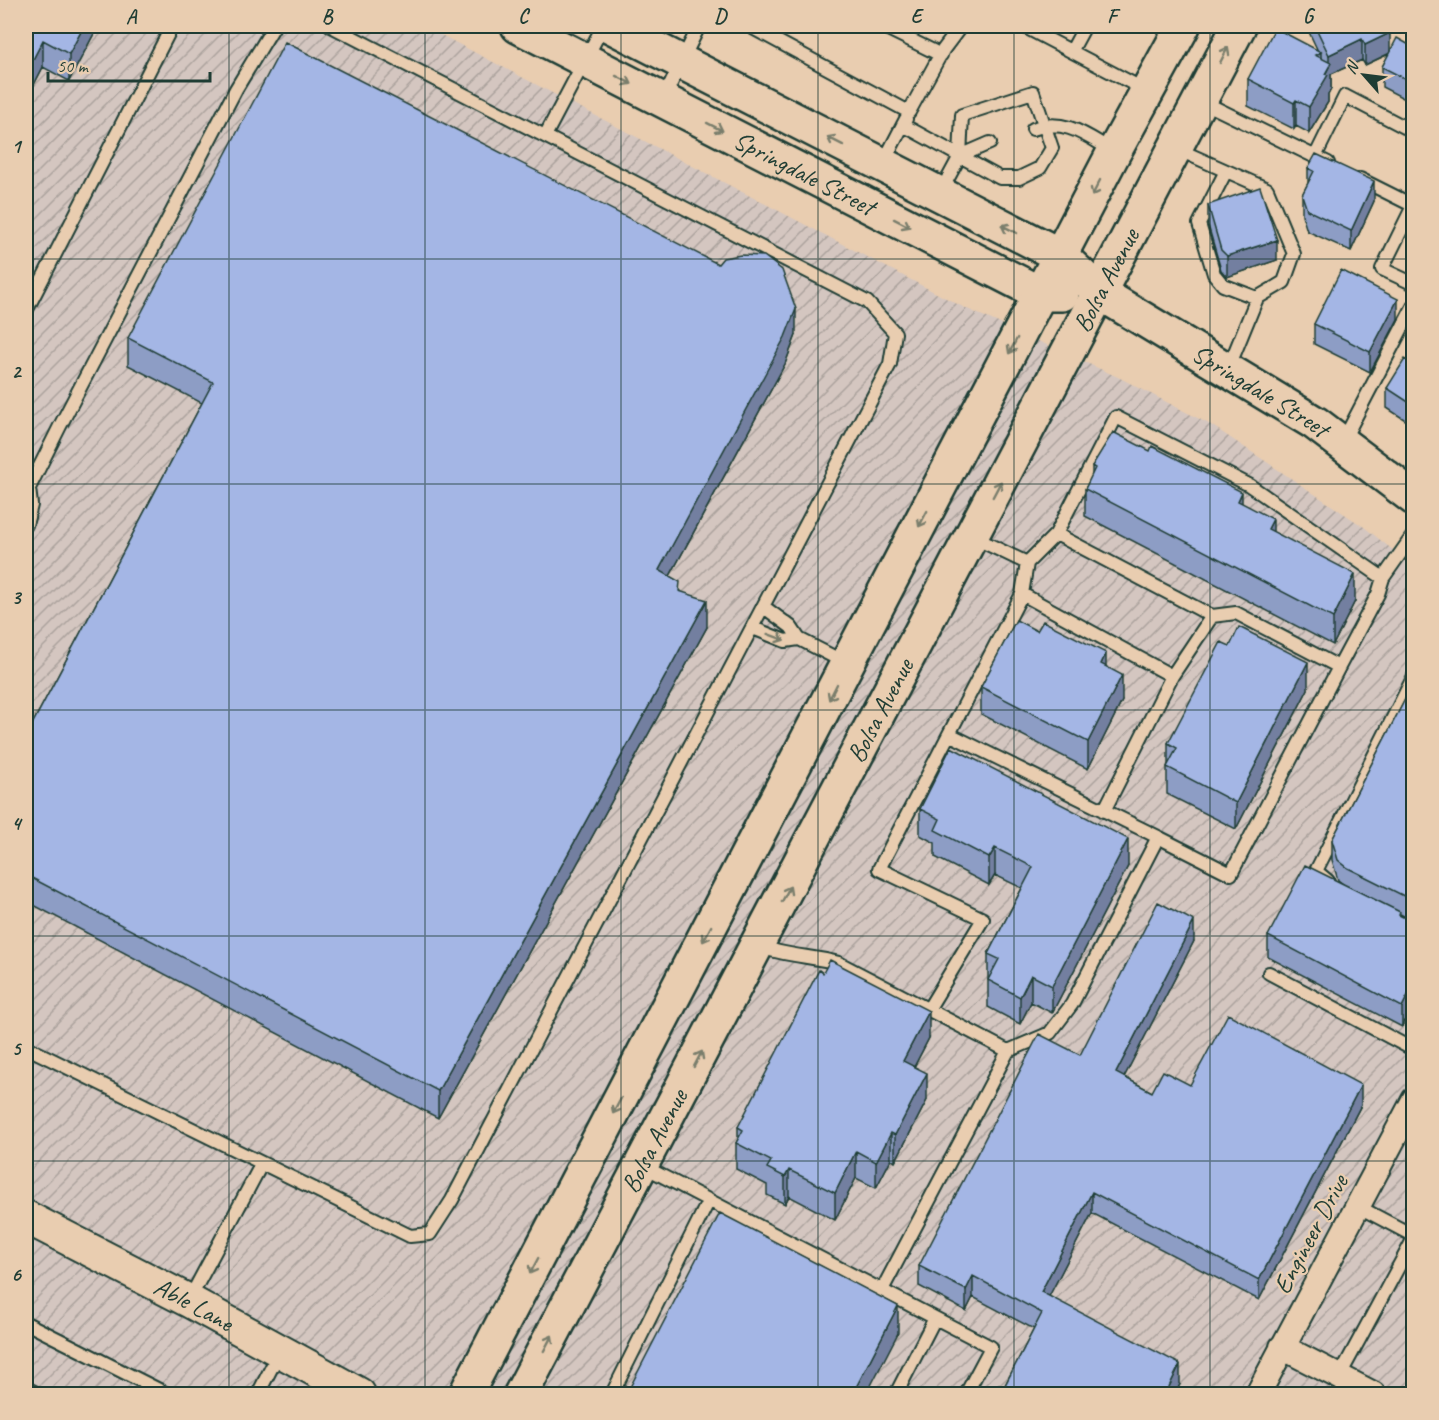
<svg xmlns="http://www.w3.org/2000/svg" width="1439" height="1420" font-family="Caveat,sans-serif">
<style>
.industrial{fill:url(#industrial-furrows)}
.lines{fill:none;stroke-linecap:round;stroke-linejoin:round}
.service-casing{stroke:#1f3d34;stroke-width:16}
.minor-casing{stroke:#1f3d34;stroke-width:28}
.tertiary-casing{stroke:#1f3d34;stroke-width:36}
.secondary-casing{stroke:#1f3d34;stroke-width:38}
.service{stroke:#e9cdb0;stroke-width:12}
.minor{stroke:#e9cdb0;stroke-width:24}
.tertiary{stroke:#e9cdb0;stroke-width:32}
.secondary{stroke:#e9cdb0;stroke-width:33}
.wall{fill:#8d9dc5;stroke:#1f3d34;stroke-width:1.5}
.shaded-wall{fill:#737fa0;stroke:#1f3d34;stroke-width:1.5}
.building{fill:#a4b6e5;stroke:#1f3d34;stroke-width:1.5}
.oneway{stroke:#7a7e6c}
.grid{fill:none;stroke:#1f3d34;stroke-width:1.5;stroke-opacity:0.55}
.labels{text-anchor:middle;stroke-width:4.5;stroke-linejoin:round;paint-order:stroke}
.street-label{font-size:26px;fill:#1f3d34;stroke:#e9cdb0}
.neatline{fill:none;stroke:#1f3d34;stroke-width:2}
.grid-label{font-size:20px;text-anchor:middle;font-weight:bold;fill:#1f3d34}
</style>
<defs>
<pattern id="industrial-furrows" width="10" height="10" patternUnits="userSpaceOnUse" patternTransform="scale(1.5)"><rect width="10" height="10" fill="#d4c6c0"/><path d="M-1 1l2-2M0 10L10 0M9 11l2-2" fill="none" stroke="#aba29d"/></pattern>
</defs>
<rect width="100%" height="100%" fill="#e9cdb0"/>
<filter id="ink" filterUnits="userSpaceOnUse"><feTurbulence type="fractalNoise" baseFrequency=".0167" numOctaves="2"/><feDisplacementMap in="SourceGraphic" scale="12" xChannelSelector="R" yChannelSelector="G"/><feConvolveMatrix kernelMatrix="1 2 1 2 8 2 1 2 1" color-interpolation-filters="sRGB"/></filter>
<g filter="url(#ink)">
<path class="industrial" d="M26,26H424L963,307L1120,378L1211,425L1364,527L1413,566V1394H26Z"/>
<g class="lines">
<g class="service-casing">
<path id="service" d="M749,26L909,112L943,50L961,26
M882,26L941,55
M1023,26L1147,91
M1072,50L1085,26
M663,100L699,26
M1201,101L1328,163
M903,125L1000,178H1019L1040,168L1052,148L1033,92L962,115L960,156L940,193
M1033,129C1064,117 1087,136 1113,151
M545,136L603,26
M1177,149L1267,189L1294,254L1284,282L1257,298L1228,369
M960,156L990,143
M1315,157L1345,96L1414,132
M882,165L906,119
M1226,171L1199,224L1214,274L1223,285L1257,298
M1360,179L1414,206
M1413,206L1382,269L1414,284
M26,311L172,26
M1343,441L1414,305
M26,525L31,505L29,488L60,426L236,89L274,26
M973,537L1027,563L1056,534
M1383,578L1414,534
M1022,594L1027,563
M764,607L791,627L799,639L846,663
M753,628L785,641L799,639
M1172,676L1212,616L1056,534L1116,417L1249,485L1383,578L1378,594L1339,667L1236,613L1212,616
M1158,837L1231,874L1339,667
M1328,881L1316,871L1414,676
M758,946C785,956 812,956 839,963L1008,1051L1050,1033L1072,1004L1158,837L949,734L1022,594L1172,676L1104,811
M1269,973L1414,1050
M929,1008L983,919L879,869L949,734
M26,1047L410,1236L430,1234L452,1200L890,364L895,333L867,302L331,26
M643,1166L935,1318L896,1394
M1357,1206L1414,1236
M882,1290L1008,1051
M189,1300L262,1163
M935,1318L991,1347L966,1394
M26,1323L167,1394
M1339,1377L1414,1238
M26,1388L38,1394
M258,1394L280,1351
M612,1394L709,1200"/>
</g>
<g class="minor-casing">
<path id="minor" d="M1282,1347L1373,1394
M1258,1394L1414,1100"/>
</g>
<g class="tertiary-casing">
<g id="tertiary">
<path id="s1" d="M26,1217L189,1301L359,1394"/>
</g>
</g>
<g class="secondary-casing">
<g id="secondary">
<path id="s2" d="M518,26L1041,294H1062"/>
<path id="s3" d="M611,26L1061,256L1100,293L1315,423L1414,498"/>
<path d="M466,1394L1114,152L1183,26"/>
<path id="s4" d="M521,1394L1239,26"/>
</g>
</g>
<use href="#service" class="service"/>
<use href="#minor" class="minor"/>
<use href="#tertiary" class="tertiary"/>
<use href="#secondary" class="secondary"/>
</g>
<path class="wall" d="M26,26H98L69,81L43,67L26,100Z
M1309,26H1387L1390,52L1413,47V110L1409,108V101L1382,87V67L1389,54L1365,65L1362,60L1331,74V89L1328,95V102L1309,133L1296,126L1294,129L1248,106V79L1317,49L1309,32Z
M1308,168L1374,201L1351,251L1307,231L1302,215V195L1308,183Z
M1208,205L1277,260L1227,277L1221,270L1208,225Z
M1398,319L1370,372L1314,344V324Z
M796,335L785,364L670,576L707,627L438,1118L26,901V736L202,403L128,365V338Z
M1413,355V425L1387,408V388L1410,362Z
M1092,466L1273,532L1355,601L1333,645L1085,516V489L1092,476Z
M1230,646L1308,689L1236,829L1167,794V767L1168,764V743Z
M1106,666L1122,701L1088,769L981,714V687Z
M1413,684L1408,918L1400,914V915L1413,922L1402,1027L1268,957V936L1343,884L1338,880L1332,860V840Z
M920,809L1128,866L1052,1013L1031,1002L1020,1024L988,1007V954L1022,888L995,875L989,885L935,857V843L920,835Z
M1194,941L1124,1077L1152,1092L1190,1085L1361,1105L1259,1300L1092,1213L1049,1296L1180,1384L1175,1395H994L1004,1387L1034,1329L973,1297L966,1311L919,1286V1266L1080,1055Z
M929,1038L914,1067L927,1100L895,1162L891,1159L876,1188L856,1178L835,1220L789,1196L785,1204L767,1195V1185L736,1169V1143L738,1139V1127Z"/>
<path class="shaded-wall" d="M84,26H98L69,81V54Z
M1390,33V53L1365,65V45Z
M1362,39V60L1331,74V89L1328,95V102L1309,133V107L1329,67V55Z
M43,40V67L26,100V73Z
M1321,52V78L1315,55Z
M1296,100V126L1294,129V103Z
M1374,181V201L1351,251V231Z
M1277,240V260L1227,277V256Z
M1398,299V319L1370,372V352Z
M796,309V335L785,364L659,596V570Z
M1242,492V519L1238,501Z
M1273,519V546L1268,529Z
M1355,574V601L1333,645V618Z
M707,600V627L438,1118V1091Z
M1106,653V680L1101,664Z
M1308,662V689L1236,829V803Z
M1122,675V701L1088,769V742Z
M1128,839V866L1052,1013V986Z
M995,848V875L989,885V858Z
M1413,888V908L1408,918V898Z
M1194,921V941L1116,1093V1073Z
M1031,975V1002L1020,1024V997Z
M1413,985V1005L1402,1027V1007Z
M929,1011V1038L903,1088V1061Z
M927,1073V1100L895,1162V1135Z
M1361,1085V1105L1259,1300V1280Z
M891,1133V1159L876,1188V1162Z
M856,1151V1178L835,1220V1193Z
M789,1170V1196L785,1204V1177Z
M1092,1192V1213L1041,1312V1292Z
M973,1276V1297L966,1311V1290Z
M898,1306V1333L866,1395H852Z
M1180,1364V1384L1175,1395H1165Z"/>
<path class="building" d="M26,26H84L69,54L43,40L26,73Z
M1315,26H1387L1390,33L1365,45L1362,39L1329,55Z
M1275,28L1321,52L1315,55L1331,63L1325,74L1328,75L1309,107L1296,100L1294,103L1248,79Z
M1397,38L1413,47V90L1409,87L1412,82L1382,67Z
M285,42L718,264L723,258L741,255L764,256L782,270L796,309L785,337L659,570L680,582L679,591L707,600L438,1091L26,875V736L213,382L128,338Z
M1316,154L1374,181L1351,231L1307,210L1302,195L1314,171L1308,168Z
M1260,187L1277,240L1227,256L1221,250L1208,205Z
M1341,270L1398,299L1370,352L1314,324Z
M1413,355V405L1387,388L1405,359L1410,362Z
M1113,432L1150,451L1152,446L1242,492L1238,501L1273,519L1268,529L1355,574L1333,618L1085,489L1095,468L1092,466Z
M1016,620L1037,631L1043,621L1106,653L1101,664L1122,675L1088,742L981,687Z
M1239,627L1308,662L1236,803L1167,767L1177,748L1168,743L1221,642L1230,646Z
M1413,684V888L1408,898L1348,868L1338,860L1332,840Z
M951,747L1128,839L1052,986L1031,975L1020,997L988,980L999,959L988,954L1033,867L995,848L989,858L935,830L940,819L920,809Z
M1305,865L1400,912L1399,915L1413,922V985L1402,1007L1268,936Z
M1158,902L1194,921L1116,1073L1152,1092L1163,1071L1190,1085L1228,1014L1361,1085L1259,1280L1092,1192L1041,1292L1180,1364L1165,1395H994L999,1385L1004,1387L1042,1313L973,1276L966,1290L919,1266L1039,1034L1080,1055Z
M830,960L929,1011L903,1061L927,1073L895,1135L891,1133L876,1162L856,1151L835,1193L789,1170L785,1177L767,1168L771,1161L736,1143L743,1130L738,1127L819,970L823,973Z
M720,1213L898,1306L852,1395H626Z"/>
<defs><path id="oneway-shaft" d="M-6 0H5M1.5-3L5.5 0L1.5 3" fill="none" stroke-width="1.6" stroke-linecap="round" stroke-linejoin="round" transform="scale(1.5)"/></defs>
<g class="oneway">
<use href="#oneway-shaft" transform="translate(1224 55) rotate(-63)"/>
<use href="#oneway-shaft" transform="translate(624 80) rotate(27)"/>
<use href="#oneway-shaft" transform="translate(715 127) rotate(27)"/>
<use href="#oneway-shaft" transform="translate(835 141) rotate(-153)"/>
<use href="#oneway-shaft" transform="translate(1096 188) rotate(117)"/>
<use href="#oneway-shaft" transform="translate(902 223) rotate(27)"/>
<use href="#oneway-shaft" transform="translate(1009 229) rotate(-153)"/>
<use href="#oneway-shaft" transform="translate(1013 346) rotate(118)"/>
<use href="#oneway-shaft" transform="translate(997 489) rotate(-62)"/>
<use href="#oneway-shaft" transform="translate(923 519) rotate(118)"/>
<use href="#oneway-shaft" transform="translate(776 637) rotate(20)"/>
<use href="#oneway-shaft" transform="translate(833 692) rotate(117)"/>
<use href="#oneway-shaft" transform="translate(786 894) rotate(-62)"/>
<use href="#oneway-shaft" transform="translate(707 934) rotate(118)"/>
<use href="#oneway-shaft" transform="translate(698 1059) rotate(-62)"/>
<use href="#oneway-shaft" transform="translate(617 1106) rotate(118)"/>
<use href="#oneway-shaft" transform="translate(534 1266) rotate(118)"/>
<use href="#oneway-shaft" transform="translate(548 1343) rotate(-62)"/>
</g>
</g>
<path class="grid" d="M229,26V1394M425,26V1394M621,26V1394M818,26V1394M1014,26V1394M1210,26V1394M26,259H1414M26,484H1414M26,710H1414M26,936H1414M26,1161H1414"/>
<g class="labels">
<g class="street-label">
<text dy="9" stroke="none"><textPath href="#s2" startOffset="322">Springdale Street</textPath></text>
<text dy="9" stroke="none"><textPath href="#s4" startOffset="1258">Bolsa Avenue</textPath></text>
<text dy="9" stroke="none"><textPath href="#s3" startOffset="747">Springdale Street</textPath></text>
<text dy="9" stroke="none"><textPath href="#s4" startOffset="772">Bolsa Avenue</textPath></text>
<text dy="9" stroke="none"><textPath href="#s4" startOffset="286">Bolsa Avenue</textPath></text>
<text transform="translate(1310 1234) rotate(-62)" y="9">Engineer Drive</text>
<text dy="9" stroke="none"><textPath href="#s1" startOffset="189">Able Lane</textPath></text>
</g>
</g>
<rect width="1439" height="1420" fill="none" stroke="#e9cdb0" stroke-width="66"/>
<g transform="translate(1364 75) rotate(298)" stroke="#e9cdb0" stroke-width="4.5" paint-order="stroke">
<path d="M0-4.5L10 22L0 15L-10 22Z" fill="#1f3d34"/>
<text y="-9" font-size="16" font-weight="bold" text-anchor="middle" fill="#1f3d34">N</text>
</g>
<path d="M48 72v9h162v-9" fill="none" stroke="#1f3d34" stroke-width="3"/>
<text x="57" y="72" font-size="18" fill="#1f3d34" stroke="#e9cdb0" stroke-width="4.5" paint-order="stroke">50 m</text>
<rect x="33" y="33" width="1373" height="1354" class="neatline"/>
<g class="grid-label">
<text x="131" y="23">A</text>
<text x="327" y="23">B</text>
<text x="523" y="23">C</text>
<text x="720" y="23">D</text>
<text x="916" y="23">E</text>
<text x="1112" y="23">F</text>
<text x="1308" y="23">G</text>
<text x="16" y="153">1</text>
<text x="16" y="378">2</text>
<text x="16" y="604">3</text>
<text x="16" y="830">4</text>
<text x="16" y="1055">5</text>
<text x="16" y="1281">6</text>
</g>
</svg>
